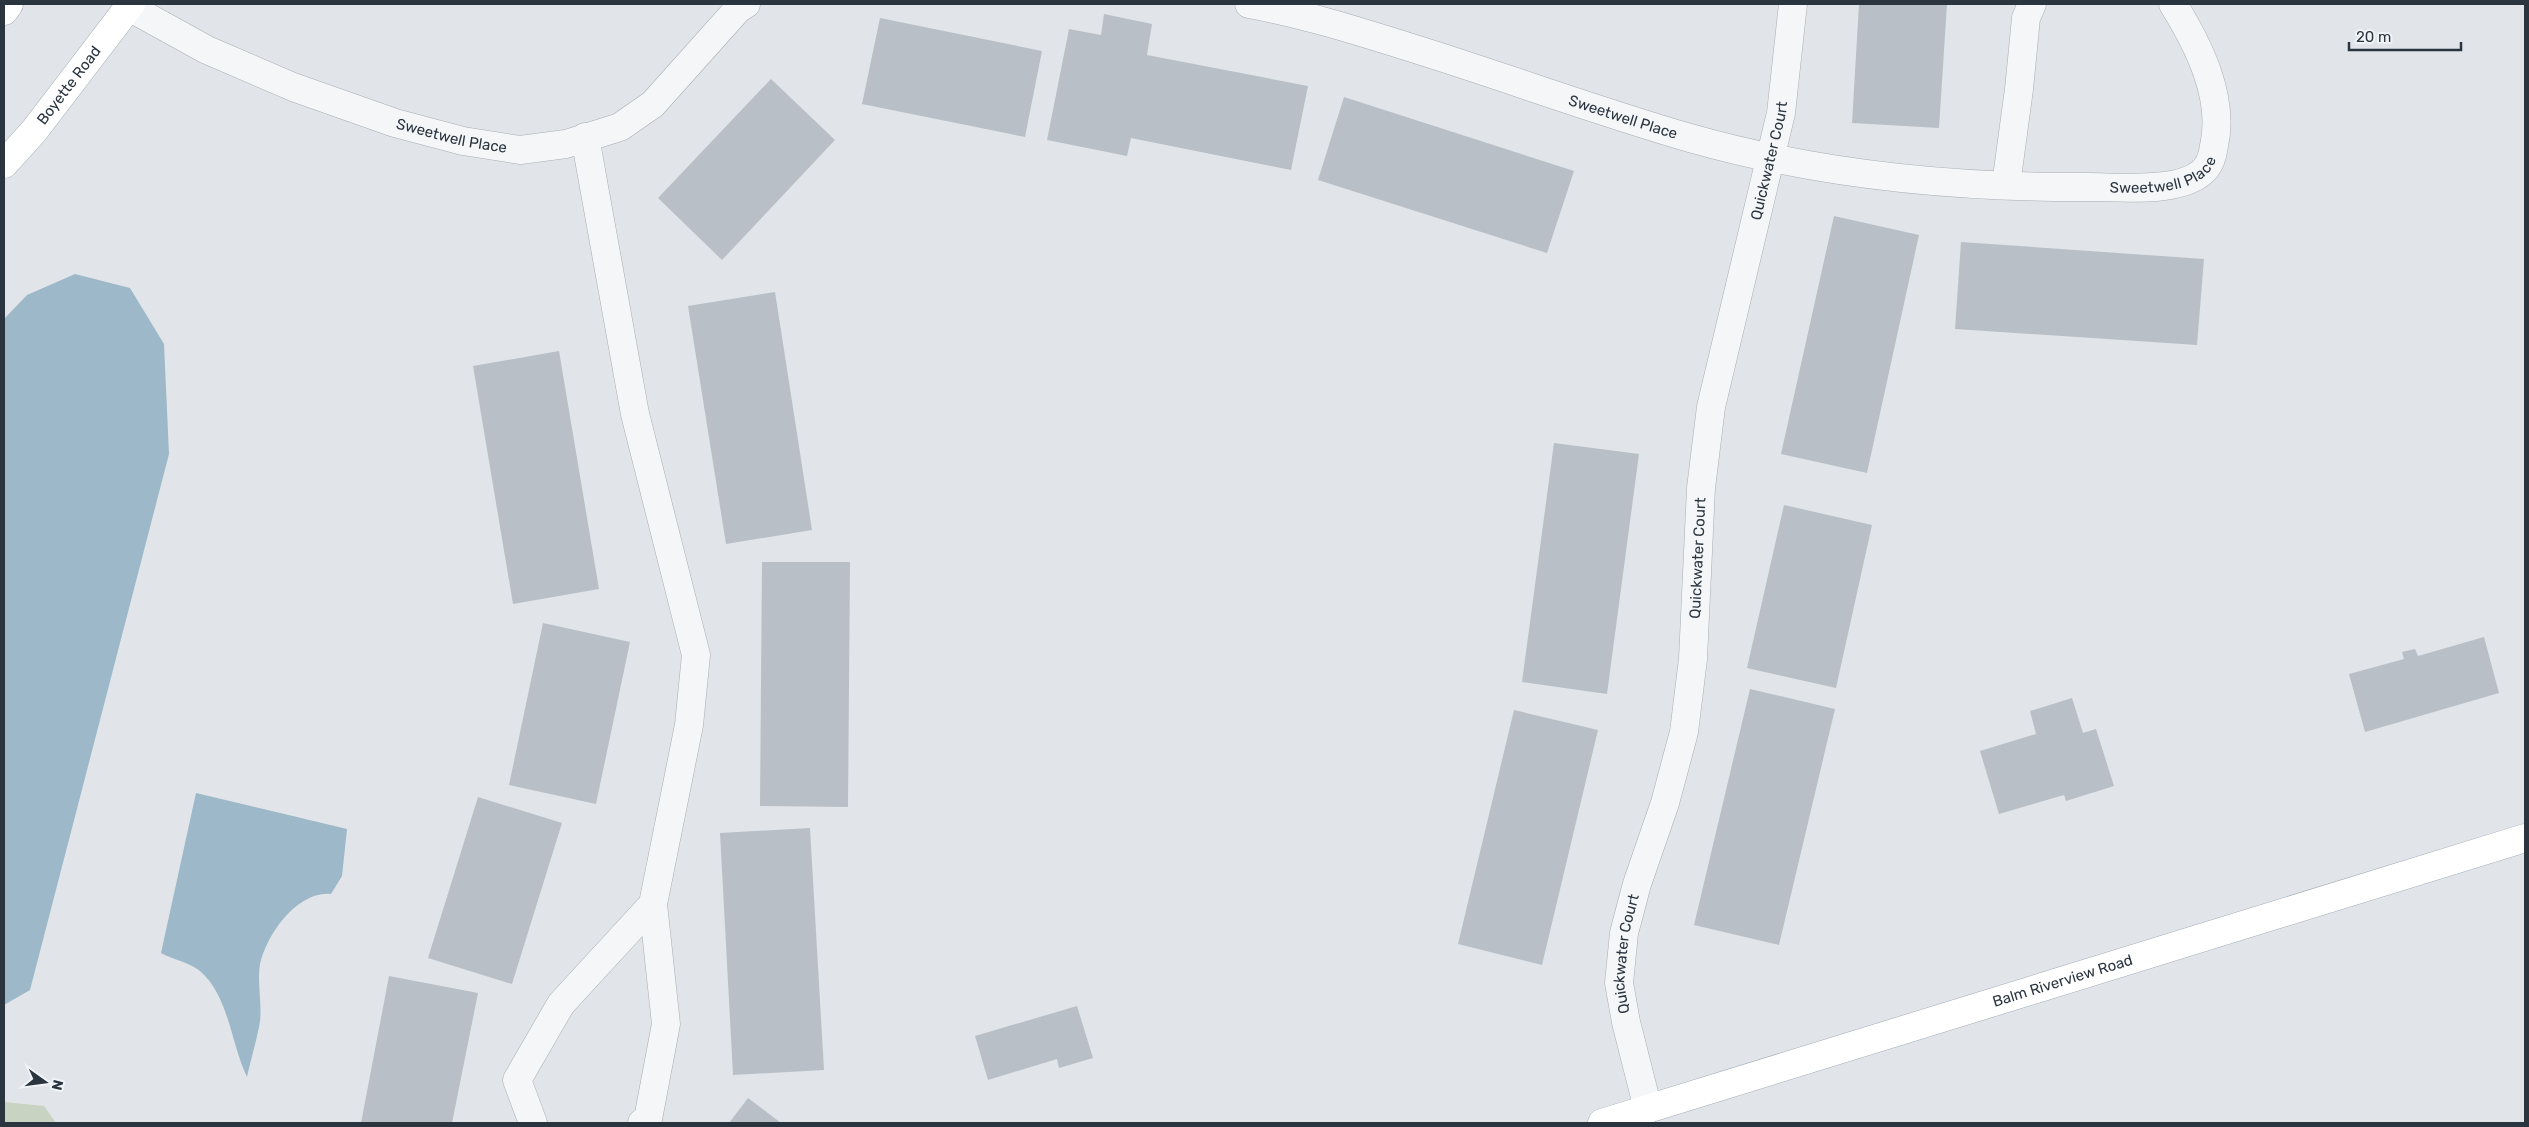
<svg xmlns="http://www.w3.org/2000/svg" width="2529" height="1127" font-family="Rubik,sans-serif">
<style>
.green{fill:#c9d3c2}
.water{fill:#9db8c8}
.building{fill:#b8bfc6}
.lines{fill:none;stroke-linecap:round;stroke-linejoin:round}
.minor-casing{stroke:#a6adb3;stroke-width:29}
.major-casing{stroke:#a1abb5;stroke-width:29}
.minor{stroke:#f4f6f8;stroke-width:28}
.major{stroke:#fff;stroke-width:28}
.labels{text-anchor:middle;stroke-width:4.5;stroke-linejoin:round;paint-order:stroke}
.street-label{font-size:15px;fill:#2a3540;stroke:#f1f4f7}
</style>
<rect width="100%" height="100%" fill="#e1e5e9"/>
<path class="green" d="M4,1102L44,1106L56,1123H4Z"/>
<path class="water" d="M75,274L130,288L164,344L169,454L30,990L4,1005V319L27,295Z
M196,793L347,829L342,876L331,894C297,891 267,934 260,964C257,982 262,1002 260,1021C257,1040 251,1058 247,1077C231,1044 229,996 200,971C189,962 174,960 161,953Z"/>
<path class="building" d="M1859,4H1947L1939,128L1852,123Z
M1104,14L1152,24L1147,55L1308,86L1291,170L1131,138L1127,156L1047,140L1069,29L1101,35Z
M880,18L1042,51L1025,137L862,104Z
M771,79L835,140L722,260L658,198Z
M1344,97L1574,171L1547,253L1318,180Z
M1834,216L1919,235L1867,473L1781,454Z
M1961,242L2204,259L2197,345L1955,329Z
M775,292L812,530L726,544L688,306Z
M559,351L599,589L513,604L473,366Z
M1554,443L1639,454L1607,694L1522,682Z
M1784,505L1872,525L1836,688L1747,668Z
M762,562H850L848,807L760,806Z
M543,623L630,642L596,804L509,785Z
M2484,637L2499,693L2365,732L2349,674L2404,659L2402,652L2415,649L2418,656Z
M1750,689L1835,709L1779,945L1694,925Z
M2072,698L2083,733L2096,729L2114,786L2066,801L2064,795L1999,814L1980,751L2036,734L2030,711Z
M1514,710L1598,730L1542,965L1458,944Z
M478,797L562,823L512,984L428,958Z
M810,828L824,1070L733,1075L720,833Z
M389,976L478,993L452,1123H361Z
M1077,1006L1093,1058L1059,1068L1057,1059L988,1080L975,1036Z
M748,1098L781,1123H729Z"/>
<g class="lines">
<g class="minor-casing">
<g id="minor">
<path id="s1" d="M1249,4C1304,14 1358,31 1412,48C1505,77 1597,111 1690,138C1820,175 1954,188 2089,187C2121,187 2185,194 2206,168C2211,162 2213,153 2214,146C2225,97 2198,44 2173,4"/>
<path id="s2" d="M129,7L207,50L293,87L395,123L463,141L520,150L566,144L620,127L653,104L738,9L746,4"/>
<path d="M585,137L635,414L696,655L689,725L653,904L666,1024L648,1119L642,1123"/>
<path d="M2006,185L2019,89L2026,18L2032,4"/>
<path id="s3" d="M1648,1109L1626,1022L1619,983L1624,933L1637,884L1665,803L1684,732L1693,659L1701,488L1711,407L1781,113L1793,4"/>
<path d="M533,1123L517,1080L561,1004L653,904"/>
</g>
</g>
<g class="major-casing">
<g id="major">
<path d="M4,11L9,4"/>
<path id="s4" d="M4,164L34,131L131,4"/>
<path id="s5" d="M1602,1123L2525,838"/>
</g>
</g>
<use href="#minor" class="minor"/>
<use href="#major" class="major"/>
</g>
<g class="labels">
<g class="street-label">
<text dy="5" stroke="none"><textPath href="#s4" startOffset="102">Boyette Road</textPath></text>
<text dy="5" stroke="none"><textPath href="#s1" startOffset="391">Sweetwell Place</textPath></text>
<text dy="5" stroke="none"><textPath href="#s2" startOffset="349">Sweetwell Place</textPath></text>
<text dy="5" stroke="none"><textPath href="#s3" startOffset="969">Quickwater Court</textPath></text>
<text dy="5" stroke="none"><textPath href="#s1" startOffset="942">Sweetwell Place</textPath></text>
<text dy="5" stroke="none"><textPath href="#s3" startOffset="564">Quickwater Court</textPath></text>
<text dy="5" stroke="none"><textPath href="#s3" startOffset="159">Quickwater Court</textPath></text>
<text dy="5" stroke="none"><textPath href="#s5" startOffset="482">Balm Riverview Road</textPath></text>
</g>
</g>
<rect width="2529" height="1127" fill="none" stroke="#2a3540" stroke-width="10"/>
<g transform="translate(45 1082) rotate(104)" stroke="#f1f4f7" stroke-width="4" paint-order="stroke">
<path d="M0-4L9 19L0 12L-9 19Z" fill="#2a3540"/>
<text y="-8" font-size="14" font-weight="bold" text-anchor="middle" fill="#2a3540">N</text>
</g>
<path d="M2349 42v8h112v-8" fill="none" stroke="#2a3540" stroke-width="2.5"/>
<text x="2356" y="42" font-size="15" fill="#2a3540" stroke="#f1f4f7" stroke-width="4" paint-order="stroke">20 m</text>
</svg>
